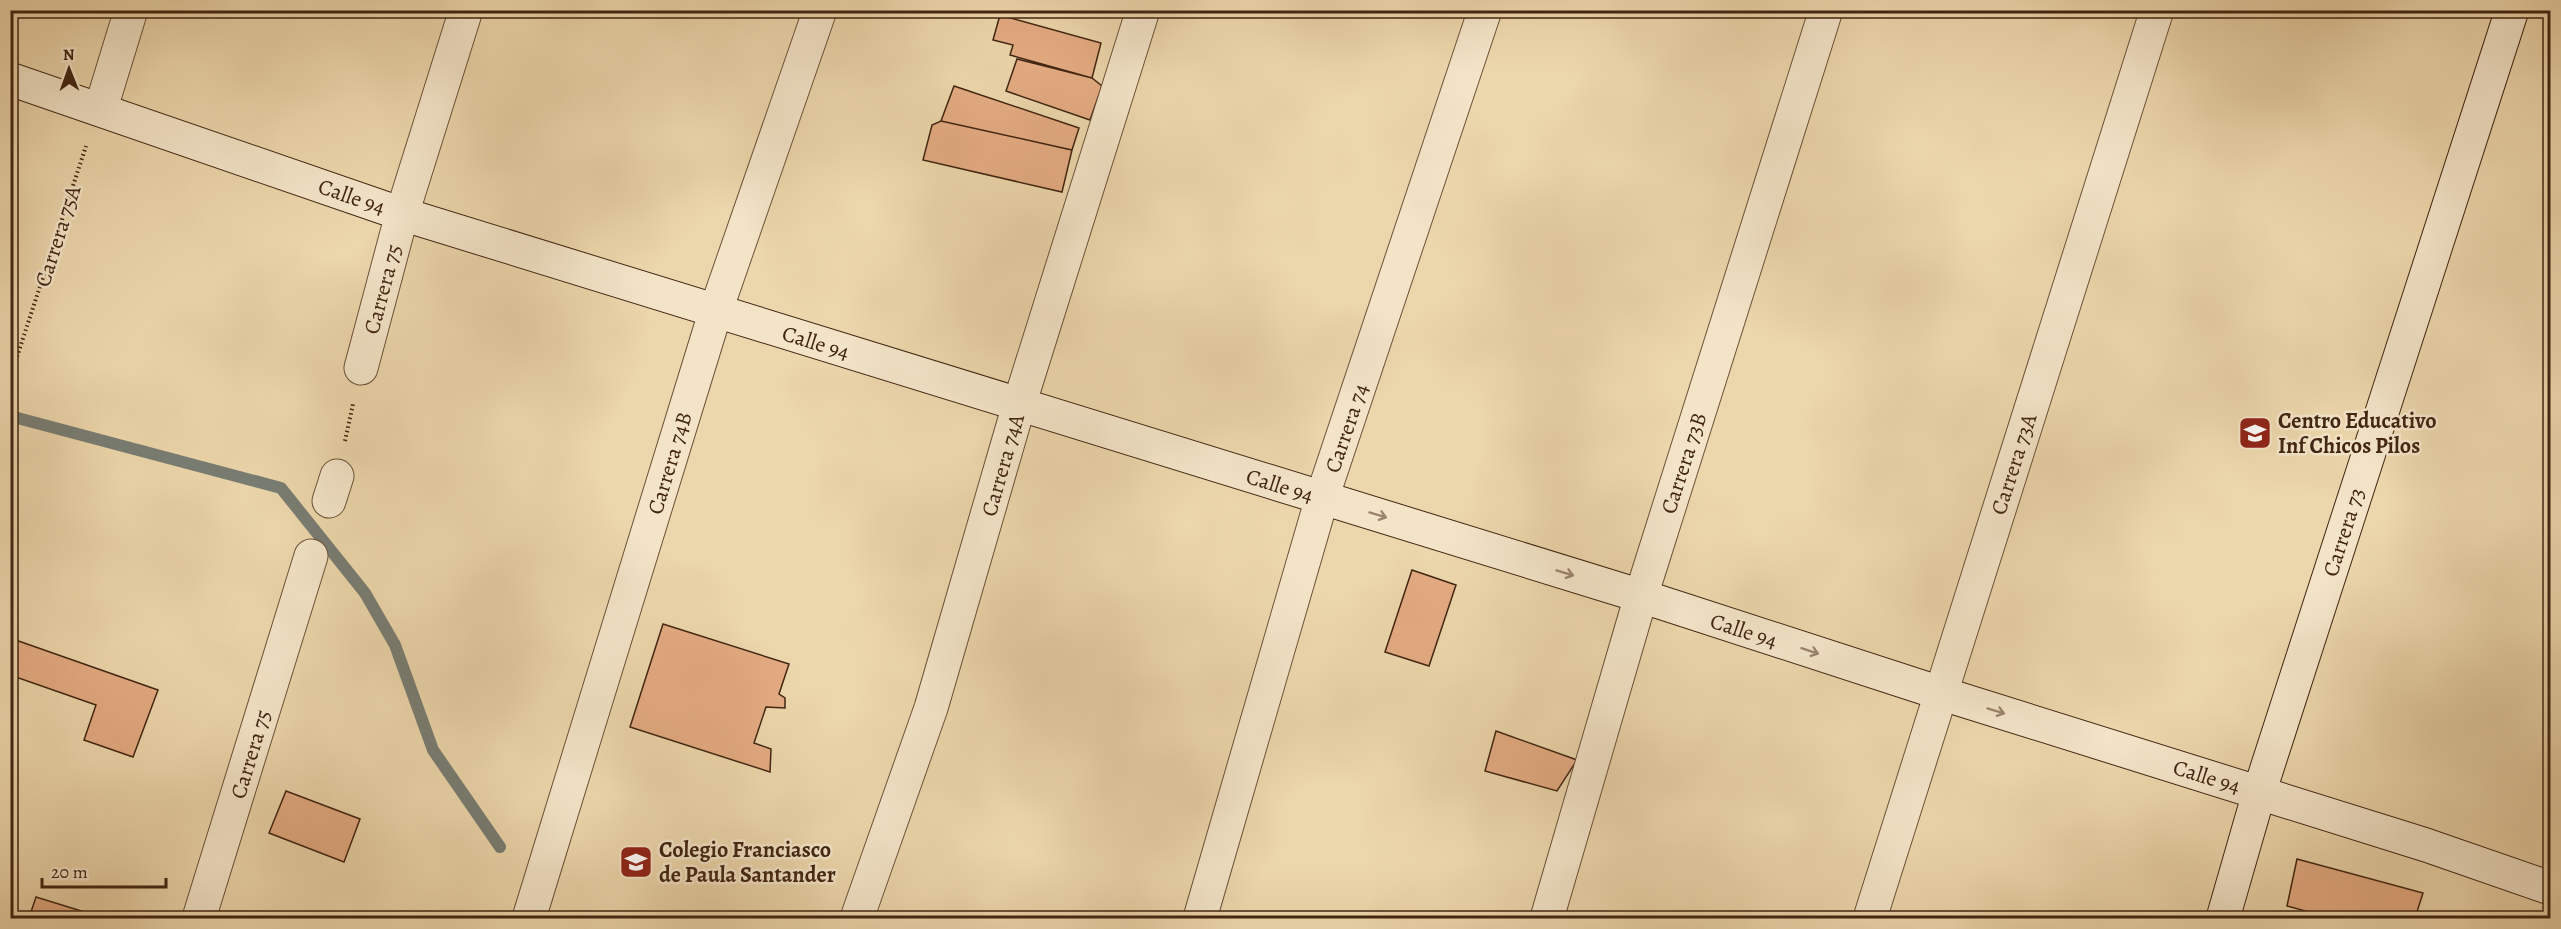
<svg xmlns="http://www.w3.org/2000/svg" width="2561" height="929" font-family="Alegreya,serif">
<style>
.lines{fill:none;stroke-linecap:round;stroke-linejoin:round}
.stream{stroke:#787d73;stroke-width:12}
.building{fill:#e4ab82;stroke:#412512;stroke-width:1.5}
.street-casing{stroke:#6c5138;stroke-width:35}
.secondary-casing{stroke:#412512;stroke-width:35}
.path{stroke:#412512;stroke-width:4;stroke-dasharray:1.5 3;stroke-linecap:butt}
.street{stroke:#f3e4c8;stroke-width:33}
.secondary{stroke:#f3e4c8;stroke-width:33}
.oneway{stroke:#9a846d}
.labels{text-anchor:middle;stroke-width:5;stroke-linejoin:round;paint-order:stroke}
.street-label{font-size:22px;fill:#412512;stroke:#f3e4c8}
.poi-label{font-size:22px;font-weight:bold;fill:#412512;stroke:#f3e4c8;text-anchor:start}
</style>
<rect width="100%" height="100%" fill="#ecd6ab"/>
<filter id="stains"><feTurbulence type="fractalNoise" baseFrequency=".00333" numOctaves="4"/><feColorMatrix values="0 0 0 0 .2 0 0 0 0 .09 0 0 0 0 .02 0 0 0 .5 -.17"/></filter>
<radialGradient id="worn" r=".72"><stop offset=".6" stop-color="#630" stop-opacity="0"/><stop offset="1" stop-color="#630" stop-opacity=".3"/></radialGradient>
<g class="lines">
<path class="stream" d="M10,416L281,488L365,593L395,645L433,750L500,847"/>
</g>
<path class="building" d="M1000,15L1101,43L1092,78L1010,55L1013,45L993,40Z
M1017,59L1092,78L1102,86L1090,120L1006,91Z
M954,86L1079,128L1072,150L941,121Z
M941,121L1072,150L1062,192L923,160L932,125Z
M1412,570L1456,585L1429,666L1385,652Z
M663,624L789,664L779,694L785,698V708L766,707L754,743L771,749L770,772L630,727Z
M10,638L158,690L133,757L84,740L96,705L10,675Z
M10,725L17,727L10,754Z
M1496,731L1577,760L1557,791L1485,771Z
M286,791L360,819L344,862L269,833Z
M2297,859L2423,893L2415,918H2331L2287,906Z
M36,897L104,918H29Z
M2285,912L2308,918H2282Z"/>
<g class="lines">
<g class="street-casing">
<path id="street" d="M101,108L131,10
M361,368L402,214L466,10
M329,501L337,476
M199,918L311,556
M529,918L716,310L820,10
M857,918L931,708L1019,405L1143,10
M1200,918L1322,498L1485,10
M1547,918L1641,596L1826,10
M1870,918L2157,10"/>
</g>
<g class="secondary-casing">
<path id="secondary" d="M10,79L402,214L1641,596L1940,693L2426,845L2550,888
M2223,918L2259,793L2512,10"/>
</g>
<path class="path" d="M10,378L86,146
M345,441L353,404"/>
<use href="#street" class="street"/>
<use href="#secondary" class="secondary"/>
</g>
<defs><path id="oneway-shaft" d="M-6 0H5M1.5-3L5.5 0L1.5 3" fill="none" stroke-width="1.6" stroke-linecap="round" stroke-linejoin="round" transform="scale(1.5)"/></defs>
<g class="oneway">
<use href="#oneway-shaft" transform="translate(1378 515) rotate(17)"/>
<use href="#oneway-shaft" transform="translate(1565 573) rotate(17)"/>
<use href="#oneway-shaft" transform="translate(1810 651) rotate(18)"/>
<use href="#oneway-shaft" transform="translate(1996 711) rotate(17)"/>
</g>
<defs>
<g id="school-square" transform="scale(1.725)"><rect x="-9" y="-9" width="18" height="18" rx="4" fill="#8f2418" stroke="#f3e4c8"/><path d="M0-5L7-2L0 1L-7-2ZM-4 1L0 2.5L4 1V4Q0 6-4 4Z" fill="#fff"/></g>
</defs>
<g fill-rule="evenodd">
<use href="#school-square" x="2255" y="433"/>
<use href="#school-square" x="636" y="862"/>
</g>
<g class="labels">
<g class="street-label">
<text transform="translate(352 196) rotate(19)" y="8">Calle 94</text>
<text transform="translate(57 236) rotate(-72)" y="8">Carrera 75A</text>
<text transform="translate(382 289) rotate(-75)" y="8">Carrera 75</text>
<text transform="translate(816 342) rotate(17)" y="8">Calle 94</text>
<text transform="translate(1346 428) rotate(-71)" y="8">Carrera 74</text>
<text transform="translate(669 463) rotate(-73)" y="8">Carrera 74B</text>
<text transform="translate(1683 463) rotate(-72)" y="8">Carrera 73B</text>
<text transform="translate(2013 464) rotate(-72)" y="8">Carrera 73A</text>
<text transform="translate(1002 465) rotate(-74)" y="8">Carrera 74A</text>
<text transform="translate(1280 485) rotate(17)" y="8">Calle 94</text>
<text transform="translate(2343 532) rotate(-72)" y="8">Carrera 73</text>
<text transform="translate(1744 630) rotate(18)" y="8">Calle 94</text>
<text transform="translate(250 754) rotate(-73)" y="8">Carrera 75</text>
<text transform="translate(2207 776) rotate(17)" y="8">Calle 94</text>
</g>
<g class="poi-label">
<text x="2278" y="428">Centro Educativo<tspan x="2278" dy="25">Inf Chicos Pilos</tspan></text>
<text x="659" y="857">Colegio Franciasco<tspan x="659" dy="25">de Paula Santander</tspan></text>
</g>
</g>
<rect width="2561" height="929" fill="none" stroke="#ecd6ab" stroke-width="36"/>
<rect x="12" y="12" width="2537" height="905" fill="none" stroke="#412512" stroke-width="3"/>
<rect x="18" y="18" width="2525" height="893" fill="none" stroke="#412512" stroke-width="1.5"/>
<g transform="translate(69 69) rotate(359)" stroke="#f3e4c8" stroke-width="4.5" paint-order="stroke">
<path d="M0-4.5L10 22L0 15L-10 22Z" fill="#412512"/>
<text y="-9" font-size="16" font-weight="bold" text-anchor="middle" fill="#412512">N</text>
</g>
<path d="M42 878v9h124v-9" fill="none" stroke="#412512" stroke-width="3"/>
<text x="51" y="878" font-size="18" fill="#412512" stroke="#f3e4c8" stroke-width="4.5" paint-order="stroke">20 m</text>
<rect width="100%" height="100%" filter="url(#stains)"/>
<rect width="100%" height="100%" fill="url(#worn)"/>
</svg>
